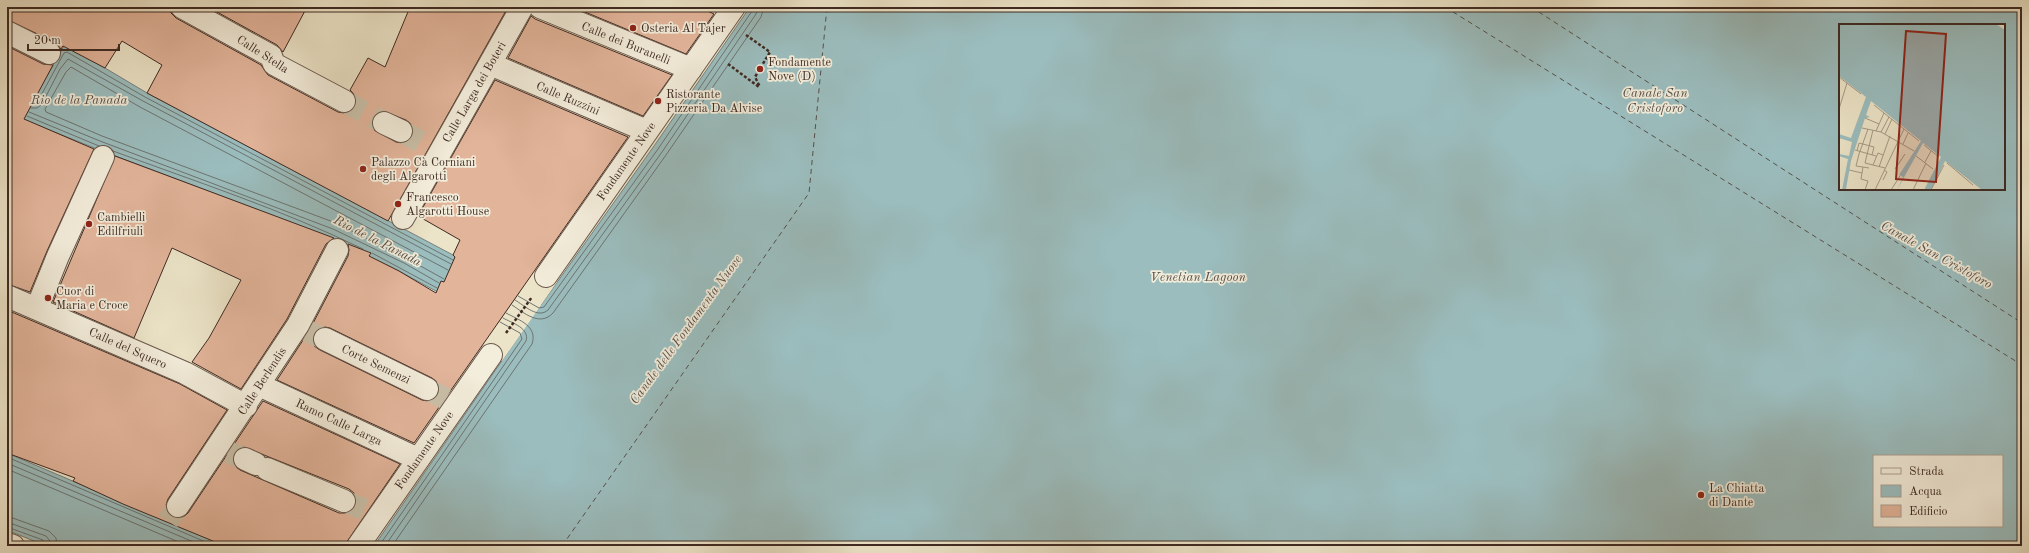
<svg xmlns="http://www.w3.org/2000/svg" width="2029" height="553" font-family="'Old Standard TT',serif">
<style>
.water{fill:#9bbdbe;stroke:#768280;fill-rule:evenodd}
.pier{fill:#ece4c8}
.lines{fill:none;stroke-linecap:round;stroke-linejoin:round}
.shore{stroke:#6c7470;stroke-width:1}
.ferry{stroke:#554f4a;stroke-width:1;stroke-dasharray:5 4;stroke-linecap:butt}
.building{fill:#e2b49a;stroke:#3e2a23;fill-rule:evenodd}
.street-tunnel{stroke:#c9bfa7;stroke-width:22;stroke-dasharray:22 11;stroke-linecap:butt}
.street-casing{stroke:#6a584c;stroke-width:24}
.path{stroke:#3e2a23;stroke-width:2.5;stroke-dasharray:3 2;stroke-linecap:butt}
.street{stroke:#f3eddb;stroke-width:22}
.poi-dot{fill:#8f2418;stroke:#f3eddb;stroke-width:1.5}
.labels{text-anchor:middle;stroke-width:3.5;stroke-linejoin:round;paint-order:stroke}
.poi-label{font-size:12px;fill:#3e2a23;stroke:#f3eddb;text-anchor:start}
.street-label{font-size:12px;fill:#3e2a23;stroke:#f3eddb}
.water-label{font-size:13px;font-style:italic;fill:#554f4a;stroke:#f3eddb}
.inset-river{fill:none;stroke:#9bbdbe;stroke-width:2}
.inset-road{fill:none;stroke:#a69a86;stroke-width:1}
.view{fill:#8f2418;fill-opacity:0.15;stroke:#8f2418;stroke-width:2}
.inset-edge{fill:none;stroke:#3e2a23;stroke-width:2}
</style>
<rect width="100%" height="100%" fill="#ece4c8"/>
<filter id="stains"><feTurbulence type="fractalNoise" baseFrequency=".005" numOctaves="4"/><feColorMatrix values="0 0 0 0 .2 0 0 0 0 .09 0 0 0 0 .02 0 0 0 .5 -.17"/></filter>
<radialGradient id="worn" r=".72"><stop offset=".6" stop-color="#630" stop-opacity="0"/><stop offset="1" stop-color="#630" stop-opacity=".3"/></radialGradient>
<path class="water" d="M750,7H2022V546H374L519,336L399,271L330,237L97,149L7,113V87L34,99L64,46L105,68L147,93L453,255L541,305L654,146ZM1840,25H2004V189H1840ZM1874,456H2002V526H1874Z
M7,453C80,484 152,515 225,546H46L7,530Z"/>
<path class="pier" d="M555,281L557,282L502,361L500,360L516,337L495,327L521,291L540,302Z"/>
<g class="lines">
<path class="shore" d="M34,103L38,101L64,53L67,52L145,97L453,260
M31,108H37L42,104L60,69L68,59L143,101L451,264
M29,112L100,141L333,229L404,263L439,283
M27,116L99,146
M113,151C197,182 283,210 363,249
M372,253L437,288
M444,279L406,258L336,223L102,136L46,112L45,109L66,72L71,67L140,107L448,270
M518,296L539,308L544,307L658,149L752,11L753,7
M515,300C525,306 538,319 548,310L662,152L756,14L758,7
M512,305C524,313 540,327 553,313L666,155L761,17L764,7
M7,457L215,546
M7,463L203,546
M7,469L188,546
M7,516L49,531L56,538L57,546
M7,522L46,536L50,541L51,546
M7,527L43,540L46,546
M379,546L522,339L520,333L500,322
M385,546L526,341C530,328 512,323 503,318
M392,546L532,344C538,326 519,320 506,313"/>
<path class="ferry" d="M1445,7L2022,365
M1531,7L2022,323
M562,546L809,193L827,7"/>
</g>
<path class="building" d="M7,7H170L171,13L176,18L261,65L268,75L338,112L344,113L350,112L355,106L356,100L355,95L350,90L368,58L385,67L410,7H508L388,221L147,93L162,65L122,41L105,68L63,46L61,49L55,42L7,20ZM383,111L406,120L411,124L413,130L412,136L408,141L402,143L396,142L374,130L372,124L373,118L377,113Z
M208,7H307L283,52L277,45Z
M573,7H699L714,14L686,54Z
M531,16L535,19L672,75L643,116L508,58Z
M7,46L43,64L53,65L24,119L94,149L47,251L30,292L7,284Z
M495,80L628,137L414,443L277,380L309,331L348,256L349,250L348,244L371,253L369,256L399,271L436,293L441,281L444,282L455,257L453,255L460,240L418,216ZM325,327L330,328L432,378L437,382L439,388L438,395L434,400L428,401L422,400L320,350L314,346L313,339L314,334L318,329Z
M115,156L334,238L326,244L287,319L241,389L192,362L209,338L241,280L172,248L134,338L53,302Z
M7,310L180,384L227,410L168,499L166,505L167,511L171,517L178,518L183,517L188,513L263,401L400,464L344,546H225L123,504L73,481L75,478L7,453ZM244,447L349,489L354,493L356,499L355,506L352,511L346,513H339L240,470L235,466L233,460L234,454L237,449Z"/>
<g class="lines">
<path class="street-tunnel" d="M344,101L384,123
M401,131L430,147
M307,331L325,339
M427,389L446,399
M228,452L245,459
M344,501L368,511
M168,521L178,506"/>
<g class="street-casing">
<path id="street" d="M182,7L271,56L274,64L344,101
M540,7L691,69
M7,32L49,53
M490,64L647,131
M384,123L401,131
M403,218L522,7
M546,276L734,7
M7,296L185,373L246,406
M37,308L58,256L103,157
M325,339L427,389
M259,385L418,459
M245,459L256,464
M267,469L344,501
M178,506L298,325L337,250
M7,544L13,546
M358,546L491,355"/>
</g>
<path class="path" d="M746,35L770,52L755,77L760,87
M728,64L759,87
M506,333L532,297"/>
<use href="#street" class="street"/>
</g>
<g class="poi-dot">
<circle cx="633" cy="28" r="4"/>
<circle cx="760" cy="69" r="4"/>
<circle cx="658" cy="101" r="4"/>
<circle cx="363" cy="169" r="4"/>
<circle cx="398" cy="204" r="4"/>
<circle cx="89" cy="224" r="4"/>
<circle cx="48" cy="298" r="4"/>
<circle cx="1701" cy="495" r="4"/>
</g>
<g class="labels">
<g class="poi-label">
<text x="641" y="32">Osteria Al Tajer</text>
<text x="768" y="66">Fondamente<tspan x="768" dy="14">Nove (D)</tspan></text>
<text x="666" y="98">Ristorante<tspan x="666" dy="14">Pizzeria Da Alvise</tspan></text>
<text x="371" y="166">Palazzo Cà Corniani<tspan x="371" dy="14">degli Algarotti</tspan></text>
<text x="406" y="201">Francesco<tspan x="406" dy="14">Algarotti House</tspan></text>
<text x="97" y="221">Cambielli<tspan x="97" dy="14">Edilfriuli</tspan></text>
<text x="56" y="295">Cuor di<tspan x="56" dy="14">Maria e Croce</tspan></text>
<text x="1709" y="492">La Chiatta<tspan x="1709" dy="14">di Dante</tspan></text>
</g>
<g class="street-label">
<text transform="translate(626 43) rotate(22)" y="4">Calle dei Buranelli</text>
<text transform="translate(263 54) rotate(33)" y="4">Calle Stella</text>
<text transform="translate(474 92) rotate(-60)" y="4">Calle Larga dei Boteri</text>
<text transform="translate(568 98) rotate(23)" y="4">Calle Ruzzini</text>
<text transform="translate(626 161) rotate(-55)" y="4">Fondamente Nove</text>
<text transform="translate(128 348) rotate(24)" y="4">Calle del Squero</text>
<text transform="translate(376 364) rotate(26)" y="4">Corte Semenzi</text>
<text transform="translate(262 381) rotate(-57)" y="4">Calle Berlendis</text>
<text transform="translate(339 422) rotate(25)" y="4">Ramo Calle Larga</text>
<text transform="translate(424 450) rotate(-55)" y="4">Fondamente Nove</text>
</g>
<g class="water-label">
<text x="1655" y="97">Canale San<tspan x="1655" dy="15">Cristoforo</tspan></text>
<text x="79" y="104">Rio de la Panada</text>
<text transform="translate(378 240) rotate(27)" y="5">Rio de la Panada</text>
<text transform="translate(1937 254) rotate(29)" y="5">Canale San Cristoforo</text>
<text x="1198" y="281">Venetian Lagoon</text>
<text transform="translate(685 329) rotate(-54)" y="5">Canale delle Fondamenta Nuove</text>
</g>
</g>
<g transform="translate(1839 24)">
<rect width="166" height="166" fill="#ece4c8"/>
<path d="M0,0H157L166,6V166H143L106,137L92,166H85L102,133L84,119L58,166L64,153L60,151L82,117L32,77L27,91L31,93L26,94L12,137L7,165L3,166L9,135L0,132V130L10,132L13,118L0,114V110L12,114L27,73L0,52Z" fill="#9bbdbe"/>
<path class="inset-river" d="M0,22L60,94M0,25L44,76M9,38L14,59M61,84L64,50L100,0M60,94L61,49L97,0M60,95L75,97L159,166"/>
<path class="inset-road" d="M0,53L22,70M35,81L80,117M0,85L8,59M26,94L40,100M23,104L42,108L75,127M34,106L26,139L46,144M37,107L45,89M42,108L50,93M46,110L53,95M64,120L69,109M85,121L100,133M16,126L37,132M18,127L20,119L35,123L33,131M20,130L29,105M20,130L17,142L30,144M77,132L94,145M86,138L92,127M108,139L134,161M34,141L39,129L44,131M24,143L22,155L29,157L26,166M40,143L51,112M56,145L66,130M10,146L23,149M44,156L48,148L45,146M36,166L65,105M52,166L61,152M74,166L87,139M92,166L105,141"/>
<path class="view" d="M67,7L107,10L97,158L57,155Z"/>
<rect width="166" height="166" class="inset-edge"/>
</g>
<rect width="2029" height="553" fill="none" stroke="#ece4c8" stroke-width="24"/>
<rect x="8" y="8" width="2013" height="537" fill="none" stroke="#3e2a23" stroke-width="2"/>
<rect x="12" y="12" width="2005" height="529" fill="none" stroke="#3e2a23"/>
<rect x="1873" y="455" width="130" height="72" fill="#f3eddb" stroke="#ab9f91"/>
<rect x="1881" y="468" width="20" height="6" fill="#f3eddb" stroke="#ab9f91"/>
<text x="1909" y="475" font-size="12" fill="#3e2a23">Strada</text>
<rect x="1881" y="485" width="20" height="12" fill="#9bbdbe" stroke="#ab9f91"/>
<text x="1909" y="495" font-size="12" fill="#3e2a23">Acqua</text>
<rect x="1881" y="505" width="20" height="12" fill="#e2b49a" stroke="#ab9f91"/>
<text x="1909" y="515" font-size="12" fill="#3e2a23">Edificio</text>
<path d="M28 44v6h91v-6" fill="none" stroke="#3e2a23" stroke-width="2"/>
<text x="34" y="44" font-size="12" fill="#3e2a23" stroke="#f3eddb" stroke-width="3" paint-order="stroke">20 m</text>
<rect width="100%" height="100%" filter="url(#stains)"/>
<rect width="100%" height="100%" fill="url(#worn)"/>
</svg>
